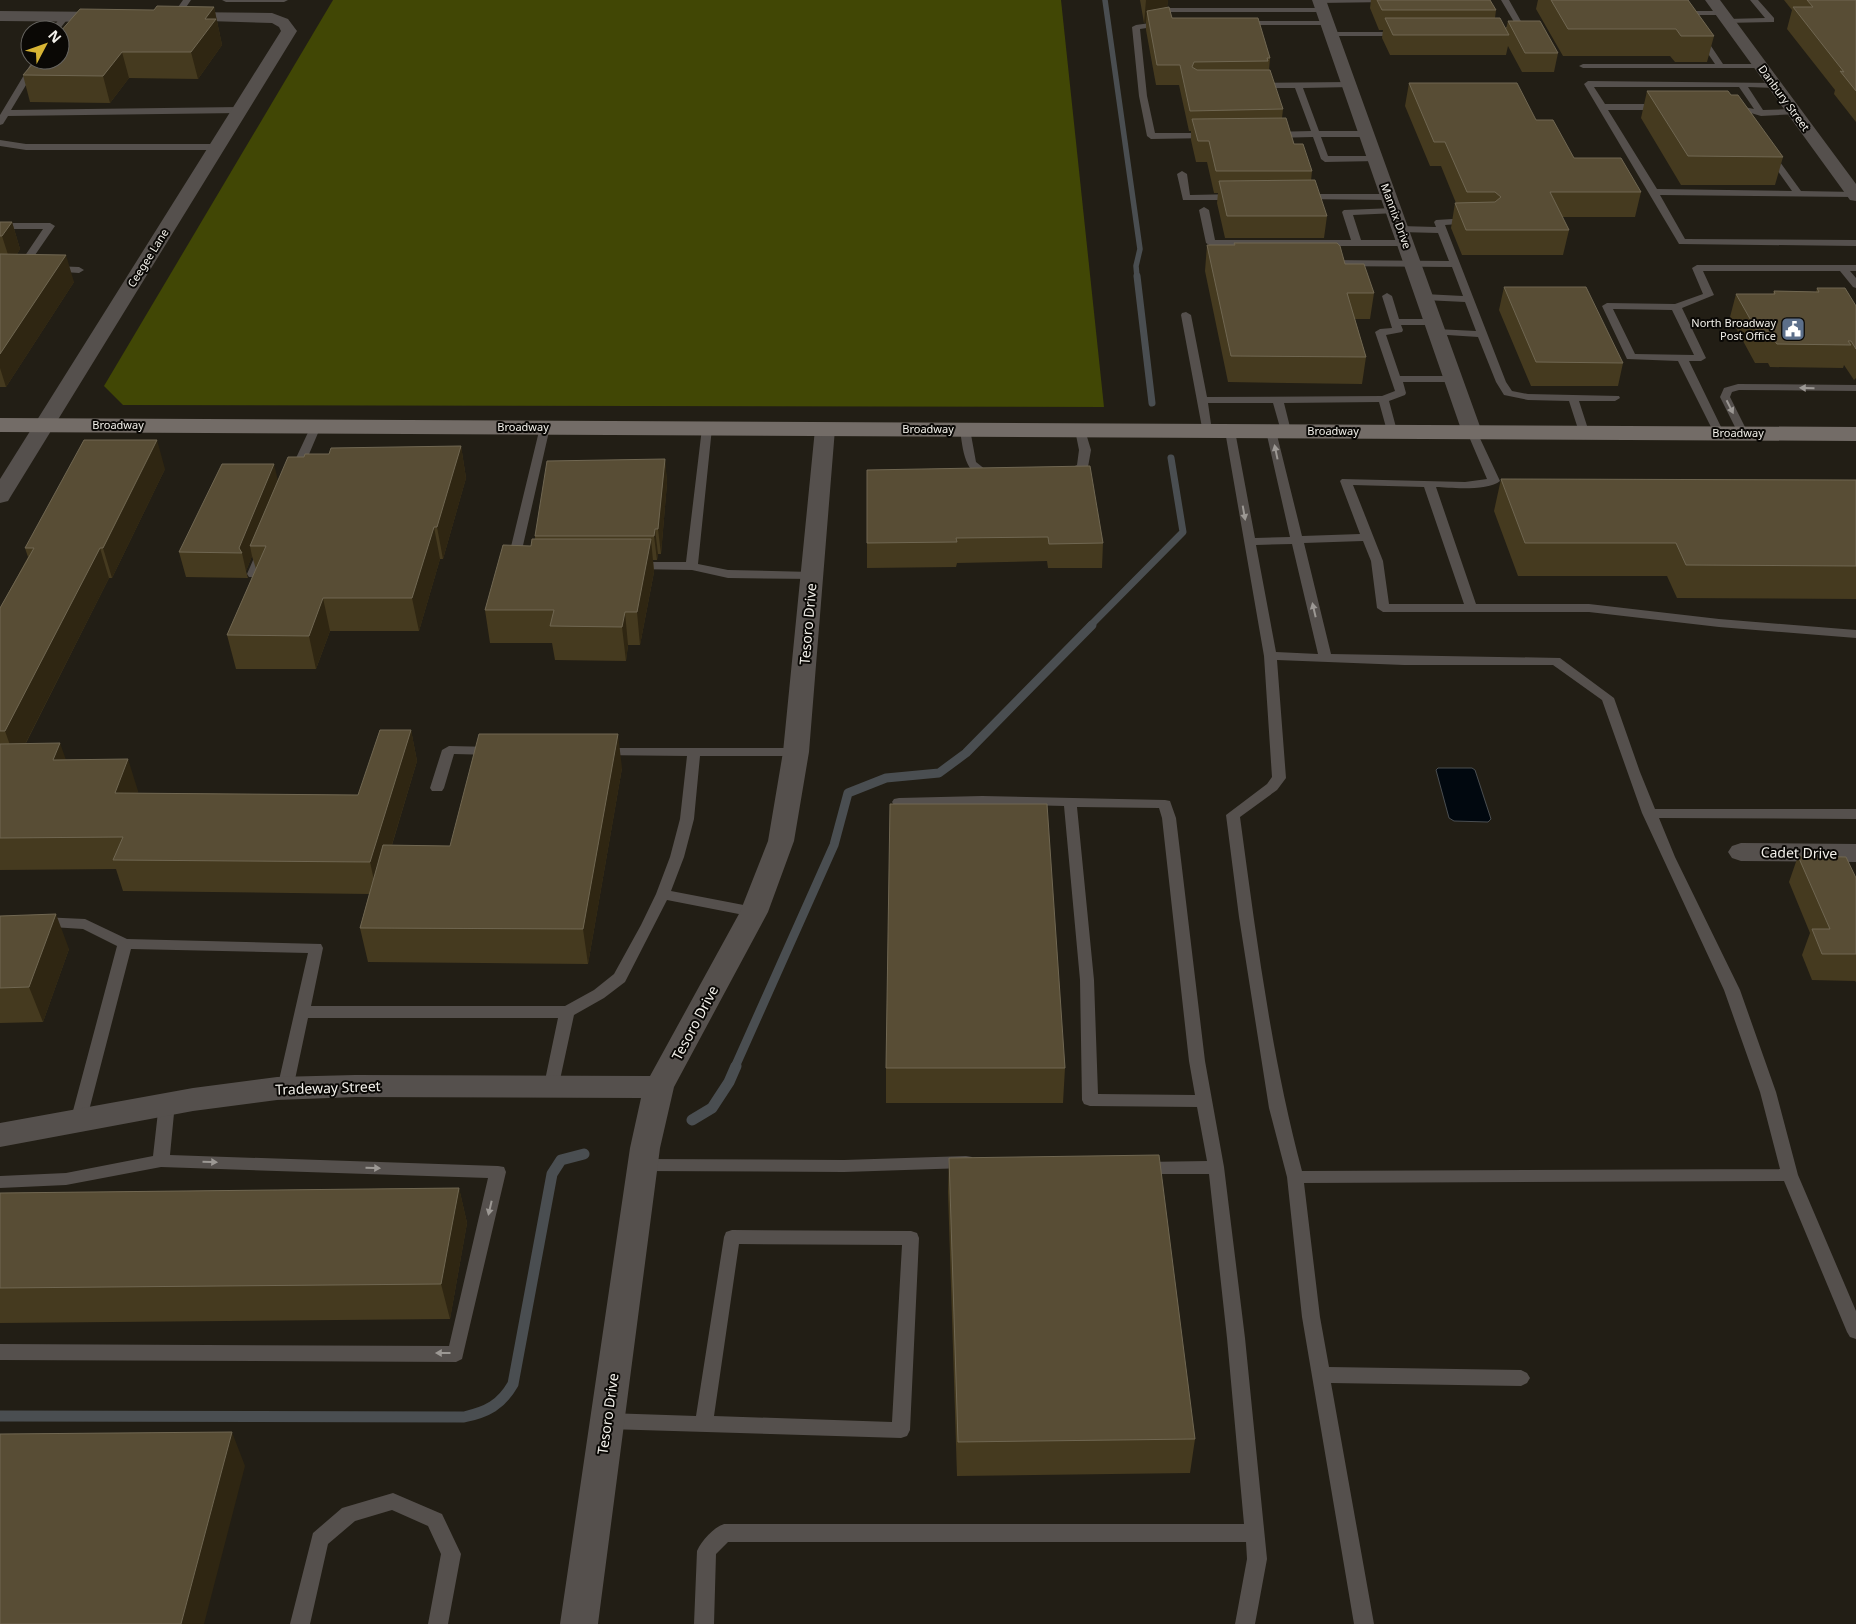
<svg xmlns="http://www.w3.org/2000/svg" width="1856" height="1624" font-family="'Noto Sans',sans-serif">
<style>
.green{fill:#414705}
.water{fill:#01080f;stroke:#4a4e51}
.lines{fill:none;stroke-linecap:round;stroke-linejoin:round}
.stream-far3{stroke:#4a4e51;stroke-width:5.5}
.stream-far2{stroke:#4a4e51;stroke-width:7}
.stream-far1{stroke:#4a4e51;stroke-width:9}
.stream{stroke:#4a4e51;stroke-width:11}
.service{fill:#55504d;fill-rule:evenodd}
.minor{fill:#55504d;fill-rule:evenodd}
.secondary{fill:#736c67;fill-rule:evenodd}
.wall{fill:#453a1f}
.shaded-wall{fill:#2f2612}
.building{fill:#584d35;stroke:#706752}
.oneway{fill:#9c9894}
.labels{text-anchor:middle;stroke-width:4;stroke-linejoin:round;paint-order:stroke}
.far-street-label{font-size:11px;fill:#f3f1eb;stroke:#0a0805}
.far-poi-label{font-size:11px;fill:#f3f1eb;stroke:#0a0805;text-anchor:end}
.street-label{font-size:14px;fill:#f3f1eb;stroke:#0a0805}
</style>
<rect width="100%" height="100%" fill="#221e15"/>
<path class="green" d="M333,0H1061L1104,407L123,405L104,386Z"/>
<path class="water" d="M1438,768H1472L1475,770L1491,819L1488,822L1454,821L1449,818L1436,770Z"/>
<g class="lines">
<path class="stream-far3" d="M1105,0L1140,249L1136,266L1137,277"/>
<path class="stream-far2" d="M1137,276L1152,403
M1090,626L1183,532L1171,458"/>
<path class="stream-far1" d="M735,1067L834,845L848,793L886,778L939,773L966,753L1092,625"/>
<path class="stream" d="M692,1120L712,1108L729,1082L736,1066
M0,1416L464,1417C487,1412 501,1405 513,1384L552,1174L561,1160L584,1154"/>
<path class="service" d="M183,0H191L178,19H172L171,17Z
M222,0H288L284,2H226Z
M1316,0H1393L1389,2L1319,3H1316Z
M1501,0H1509L1522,23L1505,34H1502V30L1514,22Z
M1750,0H1758L1774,18V22L1724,23L1723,21L1727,19L1765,18Z
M1150,8H1322L1326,10L1322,12H1153L1149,10Z
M1681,11H1722L1726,13L1722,15H1690V19H1687L1681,15Z
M62,15L69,17L59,30H51Z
M1164,21H1167V25L1140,29L1147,96L1155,133H1208L1212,136L1211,138L1151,139L1147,136L1139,96L1132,27L1136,25Z
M1238,21H1327L1331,23L1327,25H1238Z
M1328,32H1401L1405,34L1401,36H1328Z
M1697,34H1703L1723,64H1760L1764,66L1760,68H1583L1579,66L1583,64H1715L1696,36Z
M33,60H41L11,110L240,107L244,110L240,113L8,116L3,124L0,125V115Z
M1588,81L1778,83V87L1775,88L1748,87L1763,110L1794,109L1798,112L1797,114L1761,116L1744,111V115H1738L1733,107L1734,105L1754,109L1739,87H1594L1605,104H1661L1665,107L1661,110H1608L1657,189L1792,191L1765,153L1769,150L1772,151L1801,191L1856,192V196L1854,197L1660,195L1685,239L1856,240V246L1679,244L1584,84Z
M1349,82L1352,83V87L1303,88L1319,131H1366L1370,134L1366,137H1321L1328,156H1375L1379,159L1378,161L1325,162L1321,159L1313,137L1272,138L1268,135L1272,132L1311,131L1295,88H1257L1254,87V83Z
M0,140L26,144H217L221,147L217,150H26L0,146Z
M1182,171L1187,174L1190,195L1236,194L1241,197L1236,200H1183L1177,174Z
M1302,194H1389L1394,197L1389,200L1299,199L1297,197Z
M1204,207L1209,210L1215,240H1351L1342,212L1344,210L1394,208L1397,209V213L1353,215L1361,240H1405L1410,243L1405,246H1211L1206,243L1199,210Z
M1469,218L1474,221L1472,223L1445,225L1506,382L1512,391L1528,394L1619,396L1620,398L1615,401H1579L1589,432L1588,434H1580L1579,432L1569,401L1528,400L1504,395L1496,382L1478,337L1432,334V330L1436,329L1476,331L1465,302L1424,300L1419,297L1424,294L1463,296L1452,267L1326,266L1321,263L1326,260L1449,261L1438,233L1400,232L1395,229L1400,226L1436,227L1434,222L1436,220Z
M0,223H50L55,226L24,271L21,272L16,269L43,229H0Z
M1697,265H1856V271H1850L1856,278V288L1853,287L1840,271H1703L1714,295L1682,308L1706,358L1701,361H1689L1724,433L1719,436L1714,433L1678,361L1627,359L1602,306L1607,303L1675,304L1703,294L1692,268ZM1613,309L1672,310L1694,355L1635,354Z
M53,266L79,267L84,270L79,273L50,271V267Z
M1387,293L1392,296L1399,319H1433L1438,322L1433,325H1401L1403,330L1402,332L1386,335L1400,376H1453L1458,379L1453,382H1403L1406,393L1405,395L1389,401L1397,431L1396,433H1388L1387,431L1379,402L1284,403L1291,431L1286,434L1281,431L1273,403H1208L1212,431L1211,433H1203L1181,315L1182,313L1186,312L1191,315L1207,397L1382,396L1395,391L1375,332L1380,329L1392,328L1382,296Z
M1738,384L1856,385V391L1739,390L1732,392L1730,397L1748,433L1743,436L1738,433L1720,397L1724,388Z
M316,423L321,426L301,473L299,475H291L289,473L311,426Z
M545,424L550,427L519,563L513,567L507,563L540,427Z
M707,425L712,428L698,564L728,570L812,572L818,576L816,579L728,578L692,570L633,569L631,566L637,562H686L702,428Z
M965,426L970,429L976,462L986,470L997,472L999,474L997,476C965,484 963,451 960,429Z
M1080,427L1085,430L1091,450L1088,467L1070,475H1062L1060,473L1077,465L1079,450L1075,430Z
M1230,428L1235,431L1255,538L1290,537L1266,431L1267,429H1275L1276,431L1302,536L1360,534L1340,481L1342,479L1465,482L1487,479L1467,432L1472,429L1477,432L1500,481C1489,491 1451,488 1436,487L1476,604H1589L1719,619L1856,630V638L1719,627L1589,612H1383L1377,608L1371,561L1363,541L1304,543L1331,654L1560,658L1614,698L1640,772L1655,809H1856V819L1659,818L1675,857L1740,990L1776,1092L1798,1175L1856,1311V1339L1850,1337L1847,1332L1784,1181L1304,1183L1320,1317L1329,1367L1521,1370L1527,1373L1530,1378L1527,1383L1521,1386L1331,1383L1374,1624H1354L1302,1317L1287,1177L1269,1108L1239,917L1226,815L1267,784L1272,777L1264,656L1225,431ZM1353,485L1424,487L1464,604H1389L1383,561ZM1292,544L1318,654L1276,652L1256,545ZM1277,660L1404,665H1553L1602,700L1642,813L1724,990L1760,1092L1780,1169L1302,1171C1271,1055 1256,935 1240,817L1277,790L1286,778Z
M263,547L269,551L259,574L257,577H249L247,574L257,551Z
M449,746L493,747L500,751L493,755L454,754L444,788L442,791H432L430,788L442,750Z
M602,748H796L803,752L796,756H700L694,819L684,857L671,891L754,907L759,908L761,912L759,916L754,917L667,900L625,982L604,998L574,1015L558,1089L552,1091L546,1089L544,1085L558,1018H308L293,1089L291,1093L285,1095L279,1093L277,1089L308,953L131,949L86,1122L84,1126L78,1128L72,1126L70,1122L117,946L83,929L36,926L34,922L36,918L41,917L85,919L127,939L321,944L323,948L311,1006H565L594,990L614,974L641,925L656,894L670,857L680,819L687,756L597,755L595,752Z
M982,796L1165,800L1170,801L1176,818L1205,1061L1224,1167L1245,1338L1267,1559L1255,1624H1235L1247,1559L1246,1542H728L716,1554L714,1624H694L697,1551C702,1540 713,1528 724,1524H1244L1227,1338L1209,1174H1143L1137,1173L1135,1168L1137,1163L1143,1162L1207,1161L1197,1107L1090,1106L1084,1104L1082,1100L1080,980L1064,806L982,804L899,806L894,805L892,802L894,799L899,798ZM1077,807L1159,808L1162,818L1189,1061L1195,1095L1098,1094L1094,980Z
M167,1097L173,1099L175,1103L170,1155L498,1166L504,1167L506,1172L462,1359L456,1362L0,1360V1344L449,1346L488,1178L161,1167L66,1185L0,1188V1176L66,1173L153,1156L159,1103L161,1099Z
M966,1156L972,1157L974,1162L972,1167L966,1168L844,1172L642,1171L636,1170L634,1165L636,1160L642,1159L844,1160Z
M732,1230L911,1231L917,1233L919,1238L910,1430L907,1436L901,1438L607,1429L601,1427L598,1421L601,1415L607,1413L696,1416L724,1237L726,1232ZM739,1244L902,1245L892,1422L714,1416Z
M393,1493L442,1514L461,1554L448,1624H428L441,1554L428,1526L392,1510L355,1521L328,1544L310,1624H290L313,1533L342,1508Z"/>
<path class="minor" d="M1312,0H1326L1482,432L1479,436L1472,438L1465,436L1462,432Z
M1705,0H1720L1856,184V201L1850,200Z
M0,11L109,12L114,14L117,17L114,20L109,22L0,21Z
M181,12L272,13L288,19L297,31L11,496L8,501L0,503V479L281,31L279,27L272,23L176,20L173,17L176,14Z
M825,423L832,425L835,429L809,752L794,841L768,912L674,1087L660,1148L598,1624H560L630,1148L641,1098L355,1097L277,1100L193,1111L0,1147V1123L193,1088L277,1077L355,1075L650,1076L740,912L768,841L783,752L815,429L818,425Z
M1741,843L1856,844V862L1741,861L1732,858L1728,852L1732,846Z"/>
<path class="secondary" d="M0,418L1856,427V441L0,432Z"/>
</g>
<path class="wall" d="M1140,0H1168L1167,7L1172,18L1270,58L1269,70L1283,109L1282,118L1294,144L1312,171L1311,181L1327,216L1324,238H1225L1217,203L1218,193H1214L1207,162H1196L1191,140V131H1189L1179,85H1156L1146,30V22L1144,23Z
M1371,0H1490L1496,10L1495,18L1506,29L1508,21L1558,53L1554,72H1522L1508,46L1506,55H1390L1382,38L1383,30H1379L1370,8Z
M1538,0H1688L1714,36L1707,62H1675L1670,56H1563L1536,9Z
M1784,0H1856V122L1834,94L1835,90L1787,29L1792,10Z
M214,7L222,45L198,79L129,78L110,103L30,102L23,75L154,10Z
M1409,83L1536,120L1574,158L1641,192L1635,217H1562L1569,230L1563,255H1462L1451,228L1455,203H1456L1441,166H1430L1405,106Z
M1647,91L1731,95L1783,157L1775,185H1681L1641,118Z
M0,222H12L20,249L17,254L74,282L6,387H0Z
M1234,243L1345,264L1374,293L1370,319H1355L1366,357L1362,384L1228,382L1205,271L1207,245H1234Z
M1504,287L1623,363L1618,386H1531L1499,310Z
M1817,288L1856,306V378L1854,380L1844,365L1843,368L1770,367L1768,363H1755L1730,317L1736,294H1773L1774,291L1816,292Z
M461,446L466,478L443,559H440L419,631H330L316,669H236L227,635L256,569L252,556L246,571L248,578L186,577L179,552L278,481L304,457L329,454Z
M665,459L667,483L661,554H658L657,560H653L654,572L640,645H628L626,661L555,660L552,643H490L485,610L535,539V536Z
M165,469L112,578H109L26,743L138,791L137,793L358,795L411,730L417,761L392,845L450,846L622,768L588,964L368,962L360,928L369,894L123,891L116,869L0,870V608L28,557L25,548Z
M867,470L1103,543L1102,568H1048L1047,561L957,563L956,567L867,568Z
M1501,479L1856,480V599L1677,598L1667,576H1518L1494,511Z
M1798,856L1856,878V982L1855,981L1812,980L1802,955L1810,933L1789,882Z
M0,916L69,949L43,1022L0,1023Z
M886,1068H1065L1063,1103H886Z
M949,1158L1195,1439L1190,1473L957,1476L948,1192Z
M459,1188L467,1223L450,1319L0,1323V1193Z"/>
<path class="shaded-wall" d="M1146,0H1168L1166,18L1147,11L1146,22L1144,23Z
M214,7L222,45L198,79L191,52L205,19Z
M122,52L129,78L110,103L103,76Z
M12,222L20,249L11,264L2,236Z
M66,255L74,282L6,387L0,368V354Z
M157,440L165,469L112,578L103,548Z
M461,446L466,478L443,559L437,527Z
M665,459L667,483L661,554L658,529Z
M274,464L280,489L250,546L252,556L246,571L242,553L239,548Z
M434,527L440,559L419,631L412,598Z
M655,529L658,554L657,560L654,536Z
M651,539L654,572L640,645L637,612Z
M100,548L109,578L16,762L5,731Z
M323,598L330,631L316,669L309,636Z
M625,612L628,645L626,661L622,627Z
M411,730L417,761L377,894L370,862Z
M618,734L622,768L588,964L583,929Z
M60,743L71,774L53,760Z
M128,759L138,791L125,824L115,793Z
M56,914L69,949L43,1022L29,987Z
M459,1188L467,1223L450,1319L441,1284Z
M232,1432L245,1466L204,1624H181Z"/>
<path class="building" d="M1377,0H1490L1496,10H1382Z
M1551,0H1688L1714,36H1681L1676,29H1568Z
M1807,0H1856V91L1840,71L1844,72L1793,7H1813Z
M157,6L214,7L205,19H216L191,52H122L103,76L23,75L36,60H60V32L80,9L154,10Z
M1169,7L1172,18H1258L1270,58H1267L1268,61L1194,62L1192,67L1197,70H1270L1283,109L1190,111L1180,65H1157L1147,11Z
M1385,18H1500L1509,35H1393Z
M1508,21H1540L1558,53H1525Z
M1409,83H1517L1536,120H1553L1574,158H1621L1641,192H1550L1569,230H1466L1455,203L1495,202L1501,197L1495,192H1467L1445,142H1434Z
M1647,91H1728L1731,95H1738L1783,157L1688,156Z
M1286,118L1294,144H1303L1312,171H1216L1209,141H1198L1192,119Z
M1315,180L1327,216H1227L1219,181Z
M0,222H12L2,236H0Z
M1234,243H1337L1340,246L1345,264H1364L1374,293H1347L1366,357L1231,356L1207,245H1235Z
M0,254L66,255L0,354Z
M1504,287H1586L1623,363L1536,362Z
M1817,288H1845L1856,306V349L1851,341H1848L1851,345L1777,344L1774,340H1762L1736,294H1775L1774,291L1819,292Z
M84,440H157L103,548H100L5,731H0V608L34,548H25Z
M461,446L437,527H434L412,598H323L309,636L227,635L266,546H250L288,457H304L305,454H329L331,448Z
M665,459L658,529H655L654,536H535L547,461Z
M222,464H274L239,548L242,553L179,552Z
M1090,466L1103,543L1049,544L1048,537L956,538L957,542L867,543V470Z
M1501,479L1856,480V566L1686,565L1676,543H1525Z
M532,539H651L637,612H625L622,627L550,626L554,610H485L503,545L531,546Z
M380,730H411L370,862L113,860L123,837L0,838V744L60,743L53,760L128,759L115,793L358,795Z
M479,734H618L583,929L360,928L383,845L450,846Z
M890,804H1047L1065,1068H886Z
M1798,856L1846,857L1856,878V954H1822L1812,929H1830Z
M56,914L29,987L0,988V916Z
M1159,1155L1195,1439L958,1442L949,1158Z
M459,1188L441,1284L0,1288V1193Z
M232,1432L181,1624H0V1434Z"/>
<defs><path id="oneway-solid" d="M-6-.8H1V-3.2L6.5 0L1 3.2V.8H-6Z" transform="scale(1.25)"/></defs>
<g class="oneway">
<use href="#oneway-solid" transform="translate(1807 388) rotate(-179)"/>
<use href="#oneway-solid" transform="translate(1730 407) rotate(63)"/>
<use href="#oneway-solid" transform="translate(1276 452) rotate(-102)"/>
<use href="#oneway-solid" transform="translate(1244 513) rotate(80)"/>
<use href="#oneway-solid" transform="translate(1314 610) rotate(-103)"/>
<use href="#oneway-solid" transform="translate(210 1162) rotate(2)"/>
<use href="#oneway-solid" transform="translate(373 1168) rotate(2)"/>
<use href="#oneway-solid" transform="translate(490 1208) rotate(103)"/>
<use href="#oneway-solid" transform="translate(443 1353) rotate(-180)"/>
</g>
<defs>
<g id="civic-square" transform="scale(1.25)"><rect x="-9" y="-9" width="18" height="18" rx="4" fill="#5c6f8a" stroke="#0a0805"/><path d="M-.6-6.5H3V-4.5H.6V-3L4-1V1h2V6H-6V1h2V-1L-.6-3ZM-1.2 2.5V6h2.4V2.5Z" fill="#fff"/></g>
</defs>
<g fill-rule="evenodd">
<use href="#civic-square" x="1793" y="329"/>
</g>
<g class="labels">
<g class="far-street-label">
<text transform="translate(1784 98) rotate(54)" y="4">Danbury Street</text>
<text transform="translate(1396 216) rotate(70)" y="4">Mannix Drive</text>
<text transform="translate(148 258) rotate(-58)" y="4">Ceegee Lane</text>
<text x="118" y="429">Broadway</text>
<text x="523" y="431">Broadway</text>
<text x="928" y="433">Broadway</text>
<text x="1333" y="435">Broadway</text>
<text x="1738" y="437">Broadway</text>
</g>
<g class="far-poi-label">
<text x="1776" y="327">North Broadway<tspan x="1776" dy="13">Post Office</tspan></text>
</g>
<g class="street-label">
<text transform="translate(808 624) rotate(-85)" y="5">Tesoro Drive</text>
<text transform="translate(1799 853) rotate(1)" y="5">Cadet Drive</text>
<text transform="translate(695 1023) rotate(-62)" y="5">Tesoro Drive</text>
<text transform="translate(328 1088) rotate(-2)" y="5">Tradeway Street</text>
<text transform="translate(608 1414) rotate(-82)" y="5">Tesoro Drive</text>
</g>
</g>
<g transform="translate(45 45) rotate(49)"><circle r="24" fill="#0a0805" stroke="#676561"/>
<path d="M0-4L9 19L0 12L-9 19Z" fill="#d7b434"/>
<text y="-8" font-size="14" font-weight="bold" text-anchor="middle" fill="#f3f1eb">N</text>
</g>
</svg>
